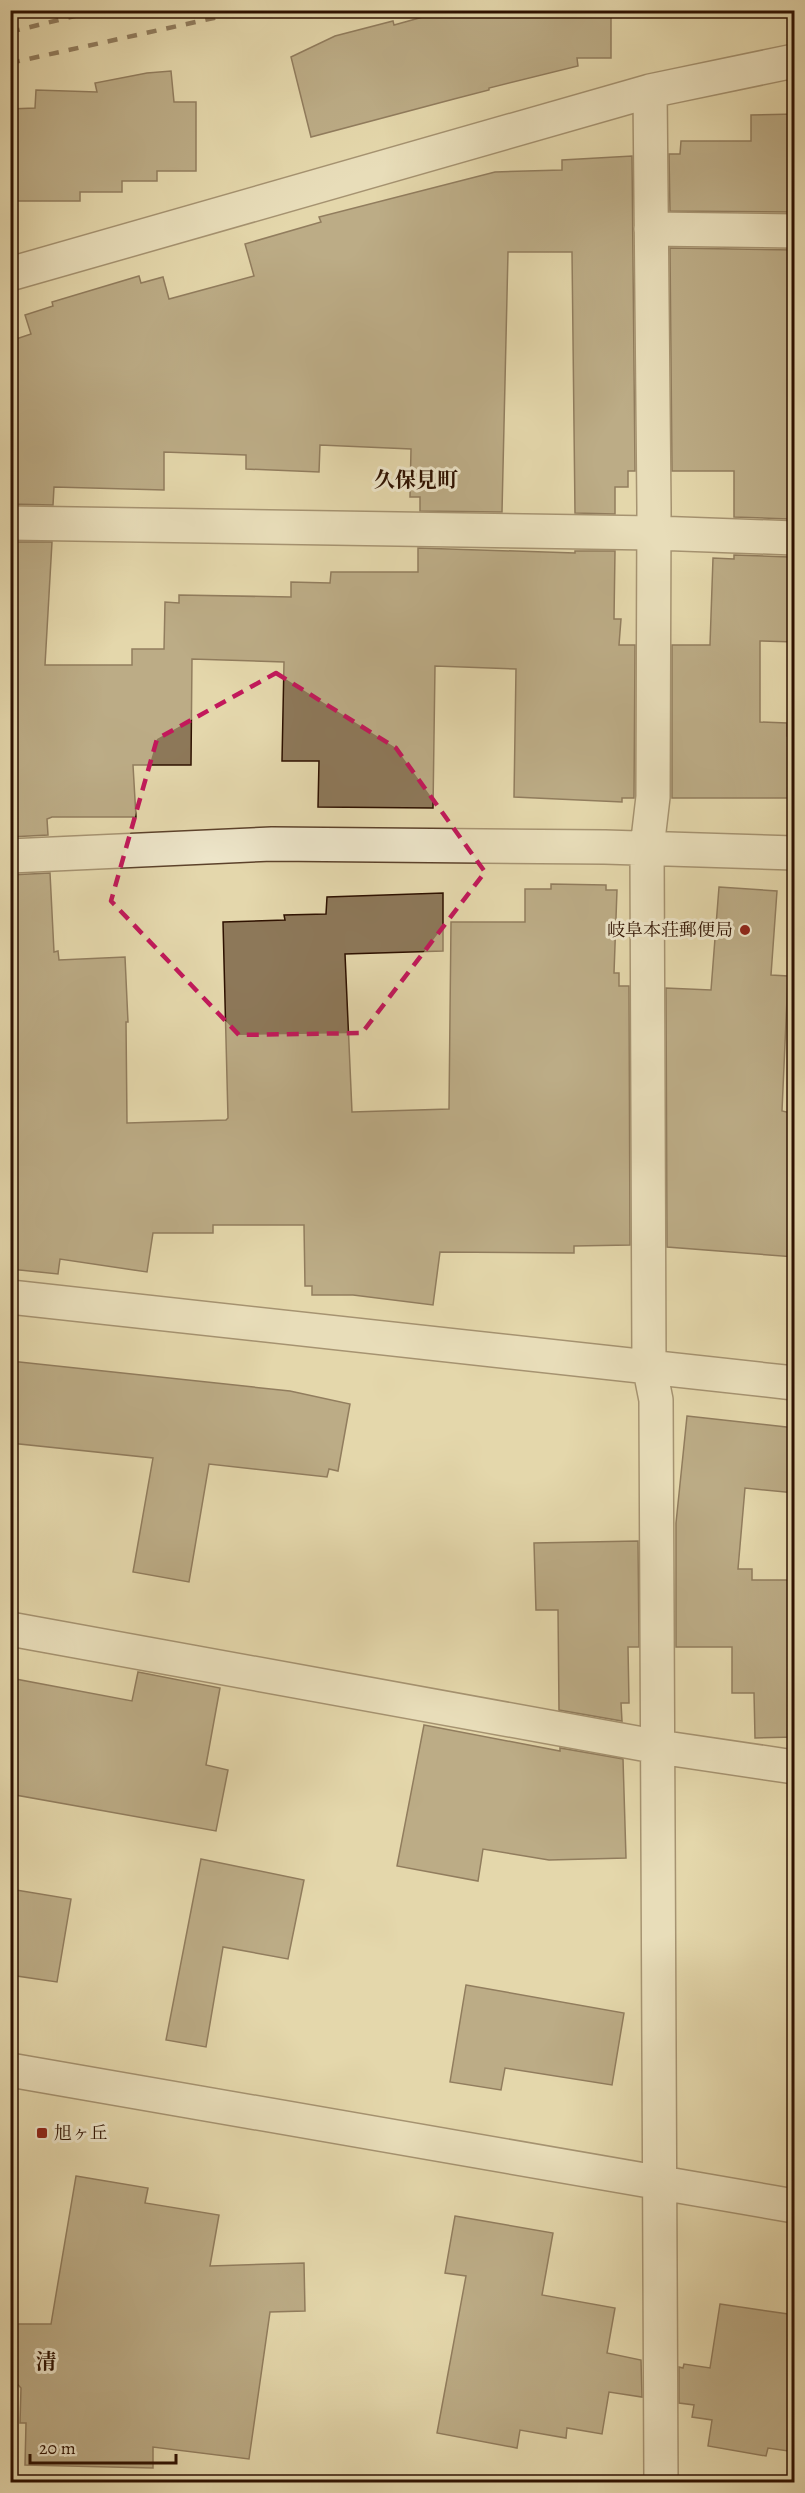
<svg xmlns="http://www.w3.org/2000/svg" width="805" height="2493" font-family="Alegreya,'Noto Serif JP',serif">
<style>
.building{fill:#8d7859;stroke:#2e1100;stroke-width:1.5}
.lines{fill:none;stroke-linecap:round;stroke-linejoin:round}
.minor-casing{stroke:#5c422b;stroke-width:36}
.minor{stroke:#ede5c9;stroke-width:33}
.rail{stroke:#2e1100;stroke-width:4.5;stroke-dasharray:10 10;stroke-linecap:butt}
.marked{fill:none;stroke:#c2185b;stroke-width:4.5;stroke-dasharray:12 8;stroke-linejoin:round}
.poi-dot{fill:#8f2418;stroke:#ede5c9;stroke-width:2}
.labels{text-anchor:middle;stroke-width:6;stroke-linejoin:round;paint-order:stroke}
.poi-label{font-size:18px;fill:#2e1100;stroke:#ede5c9;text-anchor:end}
.quarter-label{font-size:21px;font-weight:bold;fill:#2e1100;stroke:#ede5c9}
</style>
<rect width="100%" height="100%" fill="#e4d7ac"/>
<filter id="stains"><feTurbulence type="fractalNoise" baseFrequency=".00333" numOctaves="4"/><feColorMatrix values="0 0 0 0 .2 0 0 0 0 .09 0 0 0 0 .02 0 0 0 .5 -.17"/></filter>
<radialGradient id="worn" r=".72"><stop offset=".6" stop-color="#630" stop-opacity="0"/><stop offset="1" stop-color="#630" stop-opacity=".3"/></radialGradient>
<path class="building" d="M448,10H611V58H577L578,66L489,88V90L454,99L311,137L291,57L335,36L393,21L394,25Z
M171,71L174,102H196V171H157V181H122V192H80V201H10V109L35,108L36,90L97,92L95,83L147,73Z
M795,114V212L670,211L669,154H680L681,141H751V115Z
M632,156L635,471H628V487H615V514L575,513L572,252H508L502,512L420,511V497H410L411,449L320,445L319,472L246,469V455L164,452V490L54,487L53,505L10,504V341L31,334L25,315L53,306L52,302L139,276L141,283L163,277L169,299L254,276L245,244L321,222L319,217L495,172L562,170V160Z
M670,248L795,250V377H788L789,519L734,517V471H672Z
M10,542H52L45,665H132V649H164L165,602L179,603V595L291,597V582L330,583L331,572H418V548L575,553V551H615L614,619H621L619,645H635L634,798H622V802L514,797L516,669L435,666L433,808L318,807L319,761H282L284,662L192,659L191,765H133L136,817H52L47,819L48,835L10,837Z
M734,555L789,557V575H795V642L760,641V722L787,723V736L795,737V798H672V645H710L713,558L734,559Z
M50,873L54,952L58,951L59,960L125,957L128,1022H126L127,1123L226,1120L228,1118L223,922L285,920L284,915L326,914L327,897L443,893V951L345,954L352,1112L449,1109L451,922H525V889H551V884L606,885V890H617L614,973H619V986H629L630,1245L574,1246V1253L440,1252L433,1305L353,1295H312V1286H305L304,1225H213V1233H153L147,1272L60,1259L58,1274L10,1269V1140L17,1081H10V875Z
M719,887L777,891L771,975L788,976L782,1111L795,1114V1257L667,1247L666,988L711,990Z
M10,1361L290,1391L350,1404L338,1471L329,1469L327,1477L209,1464L189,1582L133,1572L153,1458L10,1443Z
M687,1416L795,1428V1493L745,1488L738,1569H752V1580H795V1737L755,1738L754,1693H732V1647H676V1523Z
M638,1541L639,1647H628L629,1703H621L622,1721L559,1710L558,1610H536L534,1543Z
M138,1672L220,1688L206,1765L228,1770L216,1831L10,1794V1678L132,1701Z
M424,1725L560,1751V1748L623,1759L626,1858L549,1860L483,1849L478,1881L397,1866Z
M201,1859L304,1880L288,1959L223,1947L206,2047L166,2040Z
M10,1889L71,1899L57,1982L10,1975Z
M466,1985L624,2013L612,2085L505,2068L501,2090L450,2082Z
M76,2176L148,2188L145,2203L219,2215L210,2266L304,2263L305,2311L270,2312L249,2459L153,2447V2468L25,2465L26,2423H20L21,2388L10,2376V2324H51Z
M455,2216L553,2233L542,2295L615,2308L607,2353L641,2360L642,2397L609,2392L602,2434L567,2428L566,2438L520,2430L517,2448L437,2433L466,2276L445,2273Z
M720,2304L795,2315V2452L768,2448L766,2456L708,2446L712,2420L692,2417L694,2405L679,2403V2367L683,2368L684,2364L710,2368Z"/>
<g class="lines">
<g class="minor-casing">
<path id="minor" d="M650,91L654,508L653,797L647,848L649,1365L656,1400C659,1761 658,2122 661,2482
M651,229L794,231
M10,274L650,91L794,61
M10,523L654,533L794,538
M10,856L272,844L605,847L794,853
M10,1297L794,1383
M10,1629L659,1747L794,1767
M10,2070L794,2206"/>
</g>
<use href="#minor" class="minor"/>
<path class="rail" d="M10,32L99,10
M10,63L250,10"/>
</g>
<path d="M0 0H805V2493H0ZM276,673L396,748L485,872L362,1033L239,1035L111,901L157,739Z" fill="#e4d7ac" fill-opacity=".55" fill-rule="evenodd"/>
<path class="marked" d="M276,673L396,748L485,872L362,1033L239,1035L111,901L157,739Z"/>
<g class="poi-dot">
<circle cx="745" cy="930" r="6"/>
<rect x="36" y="2127" width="12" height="12" rx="3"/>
</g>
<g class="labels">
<g class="poi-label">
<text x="733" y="936">岐阜本荘郵便局</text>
<text x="54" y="2139" text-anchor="start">旭ヶ丘</text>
</g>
<g class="quarter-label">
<text x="416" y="487">久保見町</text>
<text x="46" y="2369">清</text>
</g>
</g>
<rect width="805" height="2493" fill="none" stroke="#e4d7ac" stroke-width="36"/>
<rect x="12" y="12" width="781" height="2469" fill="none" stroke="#2e1100" stroke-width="3"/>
<rect x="18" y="18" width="769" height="2457" fill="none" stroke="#2e1100" stroke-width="1.5"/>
<path d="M30 2454v9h146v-9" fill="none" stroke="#2e1100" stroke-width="3"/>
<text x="39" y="2454" font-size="18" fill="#2e1100" stroke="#ede5c9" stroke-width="4.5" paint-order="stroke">20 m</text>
<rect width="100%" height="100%" filter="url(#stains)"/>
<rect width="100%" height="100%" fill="url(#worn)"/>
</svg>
